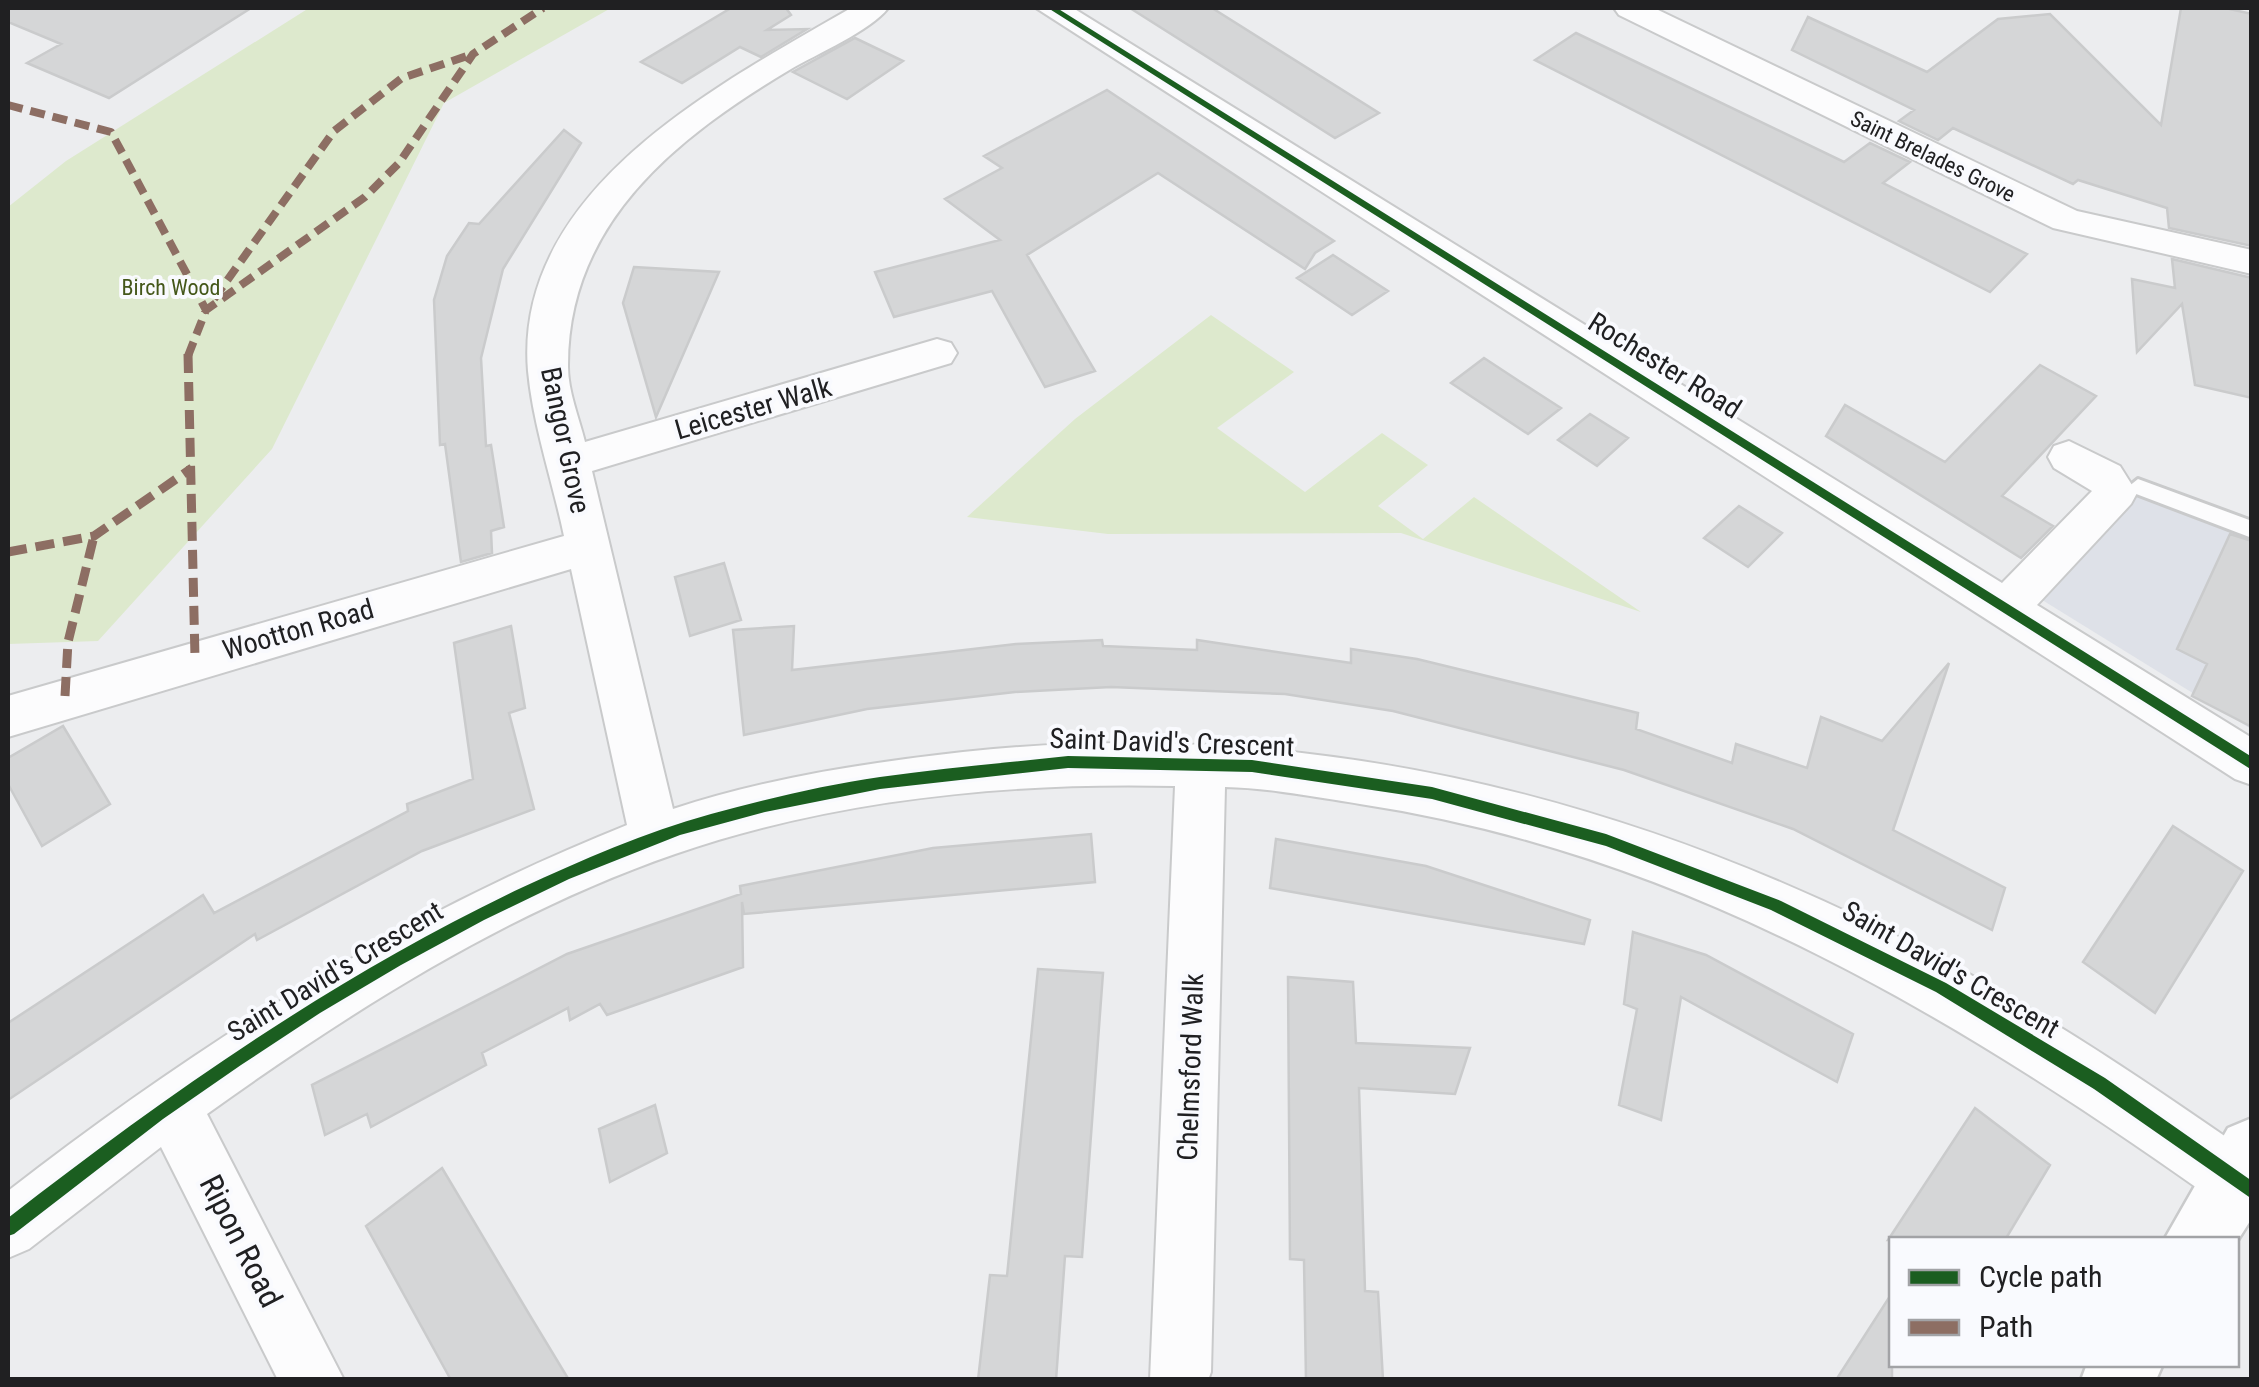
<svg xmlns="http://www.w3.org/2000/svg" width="2259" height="1387" font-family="'Roboto Condensed',sans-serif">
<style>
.built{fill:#dee1e8}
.green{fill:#dde9cd}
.building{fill:#d5d6d7;stroke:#cacbcc;stroke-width:2.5}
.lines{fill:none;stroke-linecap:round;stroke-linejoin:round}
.lane-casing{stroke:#c9cacb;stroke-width:6}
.street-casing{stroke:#c9cacb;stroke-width:4}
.secondary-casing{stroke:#c9cacb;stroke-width:5}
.lane{fill:#fcfcfd;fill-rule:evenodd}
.street{fill:#fcfcfd;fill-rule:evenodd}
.secondary{fill:#fcfcfd;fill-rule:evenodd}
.quiet-far1{stroke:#8d6e63;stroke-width:8;stroke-dasharray:15 8;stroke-linecap:butt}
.quiet{stroke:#8d6e63;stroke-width:9;stroke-dasharray:19 9;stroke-linecap:butt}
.cycleway-casing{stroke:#f9fafe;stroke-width:7}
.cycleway{fill:#1b5e20;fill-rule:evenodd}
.labels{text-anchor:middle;stroke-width:8;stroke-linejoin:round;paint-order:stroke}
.far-street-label{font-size:22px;fill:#202022;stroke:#f9fafe}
.far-park-label{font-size:22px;fill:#44571a;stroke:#f9fafe}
.street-label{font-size:28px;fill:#202022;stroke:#f9fafe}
.near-street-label{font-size:32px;fill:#202022;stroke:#f9fafe}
</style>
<rect width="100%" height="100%" fill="#ecedef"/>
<path class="built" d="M2132,489L2251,535V729L2039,598Z"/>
<path class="green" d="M309,8H611L444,103L272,449L98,641L8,644V207L66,161Z
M1211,315L1294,372L1217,428L1305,492L1382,433L1428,465L1378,506L1423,539L1474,497L1641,612L1401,533L1108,534L967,517L1075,419Z"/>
<path class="building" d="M8,8H251L109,98L27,63L61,44L8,22Z
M731,8H786L791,15L767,30L807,29L761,57L740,47L682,83L641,62Z
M1130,8H1212L1379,113L1335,138Z
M2181,8H2225L2252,14V246L2169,228L2167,208L2078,180L2073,184L1953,128L1938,140L1899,121L1914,110L1792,50L1808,17L1927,72L1998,19L2050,14L2161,125Z
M1576,33L1844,162L1870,143L1910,162L1883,183L2027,254L1990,292L1535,60Z
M855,38L903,61L847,99L793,72Z
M1107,90L1334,241L1315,253L1305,269L1158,173L1027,255L1095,371L1045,387L992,291L894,317L875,272L1000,240L945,199L1002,168L984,156Z
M564,130L581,143L503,269L481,358L486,446L491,445L504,527L491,531L492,553L461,562L445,444L440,445L434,300L447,256L469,223L479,224Z
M1333,255L1388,291L1352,315L1297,278Z
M2172,259L2252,278V398L2195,385L2182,304L2137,352L2132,279L2175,288Z
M634,267L719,272L656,417L623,303Z
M1484,358L1522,383L1561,408L1528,434L1451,383Z
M2040,365L2096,396L2002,496L2053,526L2021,558L1826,436L1845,405L1945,462Z
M1590,414L1628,438L1597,466L1558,440Z
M1739,506L1782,533L1748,567L1704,538Z
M2230,534L2252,541V727L2192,696L2207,664L2177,649Z
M724,563L741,620L690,636L675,577Z
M511,626L525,708L509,713L534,809L422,851L257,940L255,934L8,1100V1023L203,895L214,913L408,811L407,804L473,779L454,643Z
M794,626L792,670L1016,644L1102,640L1103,646L1197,650V640L1351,663V649L1417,659L1638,713L1636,729L1732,763L1736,744L1807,768L1821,717L1882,741L1949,663L1893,830L2005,888L1992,930L1793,829L1624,770L1393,711L1285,694L1111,687L1015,692L867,709L744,735L733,630Z
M63,726L110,804L42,846L8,784V758Z
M2173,826L2243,871L2155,1013L2083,962Z
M1091,834L1095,882L744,914L742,902L743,967L607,1015L600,1004L570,1020L568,1008L482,1053L486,1065L371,1127L367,1114L325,1135L312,1085L567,954L741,894L740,886L933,848Z
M1276,839L1426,866L1590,920L1584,944L1270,888Z
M1633,932L1706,955L1853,1034L1837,1082L1681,997L1661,1120L1619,1105L1637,1009L1624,1004Z
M1038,969L1103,973L1082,1257L1065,1256L1056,1380H978L990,1275L1007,1276Z
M1288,977L1353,982L1356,1043L1470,1048L1455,1094L1359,1088L1365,1291L1378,1292L1383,1380H1306L1304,1260L1290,1259Z
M655,1105L667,1153L610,1182L599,1129Z
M1975,1108L2050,1165L2005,1240H1888Z
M442,1168L532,1319L569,1380H451L366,1226Z
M1892,1293V1380H1836Z"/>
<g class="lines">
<g class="lane-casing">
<path id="lane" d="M2138,479L2252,521V538L2131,492L2128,487Z"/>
</g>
<g class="street-casing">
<path id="street" d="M851,8H888C872,30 815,55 791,69C677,137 567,223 568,367C568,391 579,418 585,442L937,339L951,343L957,353L951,363L592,471L673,809C767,778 865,763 963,752C1316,714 1648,800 1960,969C2062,1024 2157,1089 2252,1155V1221L2231,1212C1965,1022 1690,854 1360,804C1315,797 1270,788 1225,787L1211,1372L1208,1380H1150L1175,786C1009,782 834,799 675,854C507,912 351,1011 207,1114L344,1380H278L161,1147L29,1249L8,1258V1191C200,1042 400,916 627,825L571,569L8,737V696L564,536C553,483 533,426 528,371C513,190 720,84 851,8Z
M1036,8H1073L2002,583L2092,491L2054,468L2048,457L2054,446L2069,441L2120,466L2137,493L2131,504L2037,605L2252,738V785L2235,779Z
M1614,8H1654L2077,211L2252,250V274L2053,228L1619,15Z"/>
</g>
<g class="secondary-casing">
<path id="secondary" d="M2252,1118V1218L2236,1243V1240H2164L2228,1128Z
M2087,1364H2163L2156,1380H2081Z"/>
</g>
<use href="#lane" class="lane"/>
<use href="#street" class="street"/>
<use href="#secondary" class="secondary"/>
<path class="quiet-far1" d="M8,105L111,132L206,310L334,131L402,78L473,54
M188,356L206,310L365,197L399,163L473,54L543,8"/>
<path class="quiet" d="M188,354L195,658
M8,552L94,536L192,468
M65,696L68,642L94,536"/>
<g class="cycleway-casing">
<path id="cycleway" d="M1048,8H1057L2252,757V770Z
M1068,756L1252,760L1432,787L1606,834L1781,901L1946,983L2105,1078L2252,1181V1199L2094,1089L1936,992L1771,910L1606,846L1432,799L1252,772L1068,768L880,789L765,812L680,835L569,879L484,920L401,965L320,1013L241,1065L163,1119L14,1234L8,1236V1218C169,1093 336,976 521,888C582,860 645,832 711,814C766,799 824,785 880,777C943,768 1006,763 1068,756Z"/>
</g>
<use href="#cycleway" class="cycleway"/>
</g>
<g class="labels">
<g class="far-street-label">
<text transform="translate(1933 156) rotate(26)" y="8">Saint Brelades Grove</text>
</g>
<g class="far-park-label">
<text x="171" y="295">Birch Wood</text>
</g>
<g class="street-label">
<text transform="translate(1665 365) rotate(32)" y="10">Rochester Road</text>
<text transform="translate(753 408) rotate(-16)" y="10">Leicester Walk</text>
<text transform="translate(566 440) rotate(78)" y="10">Bangor Grove</text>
<text transform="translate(298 629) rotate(-16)" y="10">Wootton Road</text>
<text transform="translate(1172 742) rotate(2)" y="10">Saint David's Crescent</text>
<text transform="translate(1951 969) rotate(30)" y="10">Saint David's Crescent</text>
<text transform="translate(335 971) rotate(-31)" y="10">Saint David's Crescent</text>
<text transform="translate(1190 1067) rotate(-88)" y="10">Chelmsford Walk</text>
</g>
<g class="near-street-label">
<text transform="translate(241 1241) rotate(63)" y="11">Ripon Road</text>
</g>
</g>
<rect width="2259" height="1387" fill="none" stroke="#202022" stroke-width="20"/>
<rect x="1889" y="1237" width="350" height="130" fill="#f9fafe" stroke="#a2a3a6" stroke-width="2.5"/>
<rect x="1909" y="1270" width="50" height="15" fill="#1b5e20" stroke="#a2a3a6" stroke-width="2.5"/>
<text x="1979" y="1287" font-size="30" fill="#202022">Cycle path</text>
<rect x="1909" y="1320" width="50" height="15" fill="#8d6e63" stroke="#a2a3a6" stroke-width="2.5"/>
<text x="1979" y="1337" font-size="30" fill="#202022">Path</text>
</svg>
